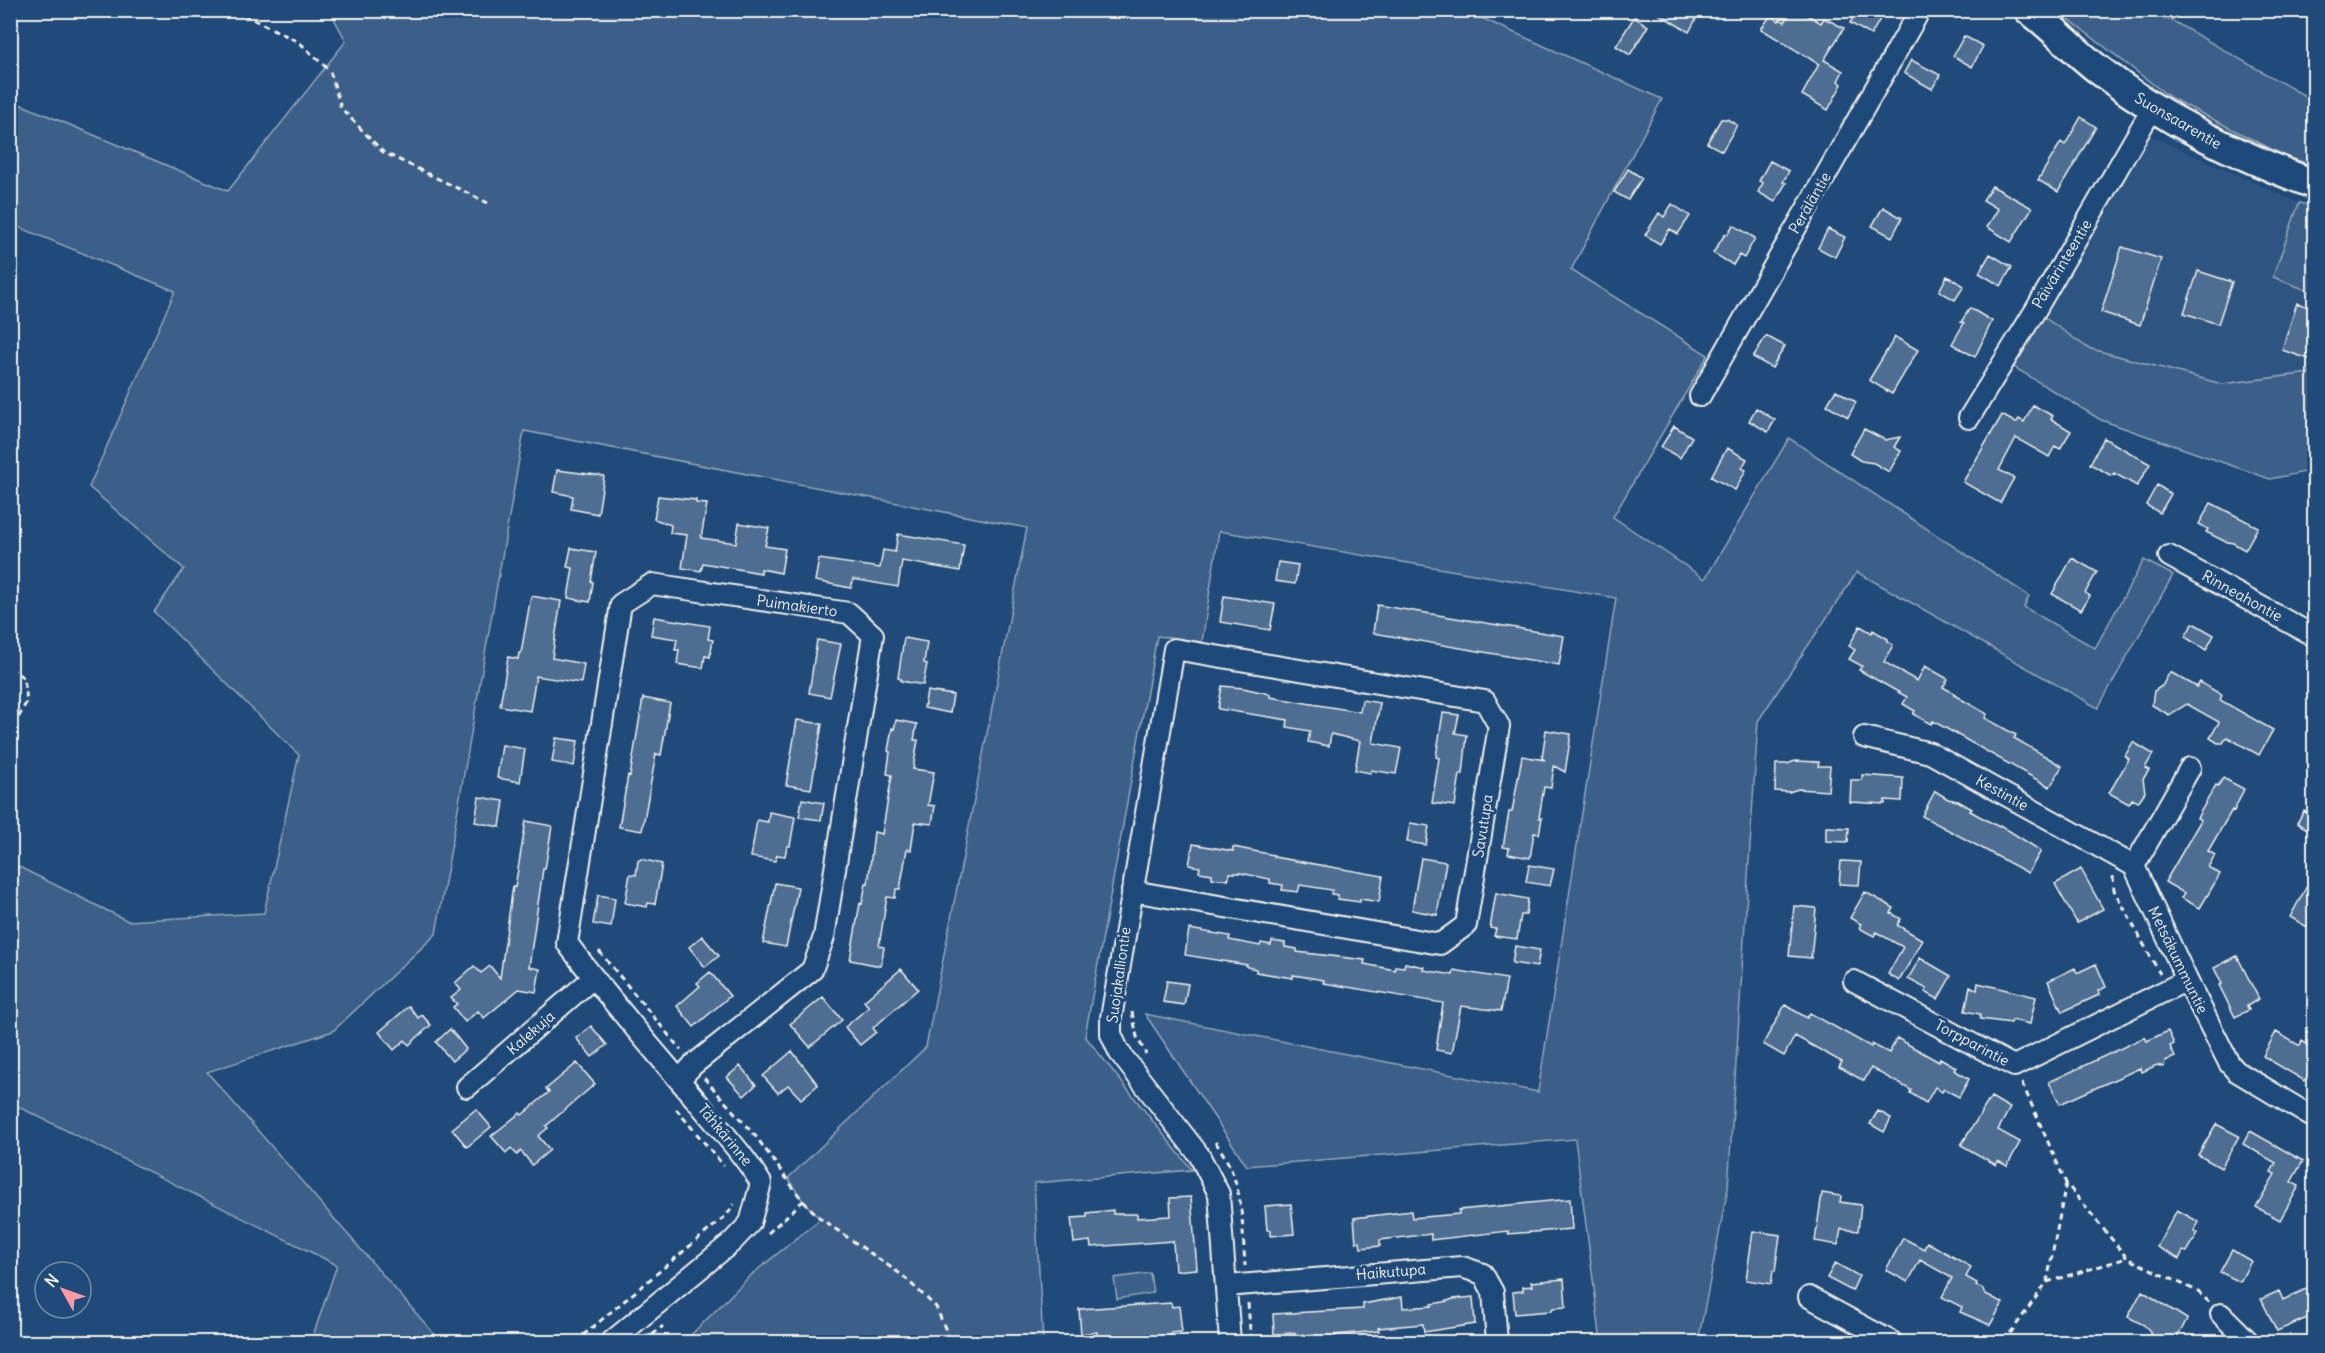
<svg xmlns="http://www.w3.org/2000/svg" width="2325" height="1353" font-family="Delius,sans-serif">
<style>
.built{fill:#2d5581}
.green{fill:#3a5f88;stroke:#97a8b8;stroke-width:1.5}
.building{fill:#4d6e92;stroke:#f4f1e8;stroke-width:1.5}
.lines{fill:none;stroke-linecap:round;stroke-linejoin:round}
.street-casing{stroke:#f4f1e8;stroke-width:24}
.secondary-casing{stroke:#f4f1e8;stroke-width:33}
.path{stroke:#f4f1e8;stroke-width:3;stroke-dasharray:6 4.5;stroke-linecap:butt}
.street{stroke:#1f4a7a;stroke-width:20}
.secondary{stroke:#1f4a7a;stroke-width:28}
.labels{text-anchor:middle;stroke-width:6;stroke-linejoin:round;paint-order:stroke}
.street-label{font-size:15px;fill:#f4f1e8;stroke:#1f4a7a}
</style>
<rect width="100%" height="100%" fill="#1f4a7a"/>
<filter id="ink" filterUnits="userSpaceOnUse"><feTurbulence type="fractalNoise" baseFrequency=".0167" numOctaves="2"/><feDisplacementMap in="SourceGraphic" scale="12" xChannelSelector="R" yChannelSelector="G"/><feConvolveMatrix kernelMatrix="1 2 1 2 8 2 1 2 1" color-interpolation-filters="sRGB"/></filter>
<g filter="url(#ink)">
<path class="built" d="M2140,131L2299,203L2273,277L2314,293V359L2310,373L2222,384L2088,348L2035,311Z"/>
<path class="green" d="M330,11H1466L1662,99L1571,270L1708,355L1613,517L1705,579L1789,438L2029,596L2024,607L2095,648L2144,560L2173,575L2098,708L1857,572L1758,721L1728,1188L1698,1342H1601L1575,1139L1247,1166L1145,1014L1538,1092L1616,598L1219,531L1202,642L1157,636L1085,1036L1192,1170L1034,1183L1043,1342H684L750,1276L820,1219L803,1201L788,1178L926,1047L1027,528L524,431L436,934L333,1031L207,1072L441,1342H311L337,1265L11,1103V863L128,921L264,913L299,755L154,612L184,569L89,487L175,291L11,224L10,100L228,191L346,41Z
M2058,11H2155L2314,101V166L2285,156L2171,98Z
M2299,203L2314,206V293L2273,277Z
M2035,311L2088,348L2222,384L2310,373L2314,359V470L2270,479L2101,420L2004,361Z
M1150,1273L1153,1293L1117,1299L1114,1278Z"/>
<path class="building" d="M1652,10H1701L1689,32Z
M1792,10H1799L1821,23L1824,18L1844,28L1824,60L1843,71L1838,81L1842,84L1828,110L1802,95L1819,64L1761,29L1771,15L1779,21L1780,19L1785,22Z
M1857,10H1885L1871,35L1850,23Z
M1634,17L1648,26L1630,55L1616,46Z
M1964,36L1983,46L1972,67L1953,56Z
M1911,60L1940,75L1932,89L1904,73Z
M2081,117L2096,127L2058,192L2038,180L2061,142L2065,145Z
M1721,119H1727L1737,125L1722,151L1707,143Z
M1770,161L1789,171L1783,182L1786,183L1775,202L1758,192L1763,183L1759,181Z
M1628,169L1642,178L1628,200L1614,192Z
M1992,186L2032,208L2011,242L1987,227L1998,209L1983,200Z
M1672,204L1690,216L1678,234L1670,229L1660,244L1645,235L1659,213L1664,217Z
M1883,207L1902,218L1892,237L1872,226Z
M1733,225L1755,238L1744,258L1739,255L1733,265L1713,253L1725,234L1727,235Z
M1828,229L1845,237L1835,257L1818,248Z
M2122,247L2161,259L2140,325L2101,312Z
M1990,254L2012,267L2001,286L1979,273Z
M2198,271L2232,282L2218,324L2184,313Z
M1947,276L1964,286L1955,300L1939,291Z
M2297,303L2314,309V351L2312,360L2282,350Z
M1970,308L1992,321L1975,357L1952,344L1964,323L1961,322Z
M1766,336L1785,346L1772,368L1753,357Z
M1895,337L1918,350L1892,394L1869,380Z
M1836,390L1856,402L1848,417L1827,405Z
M2033,405L2053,416L2051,419L2071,431L2060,449L2055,446L2049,457L2016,438L1999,470L2014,478L2000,503L1963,482L2002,415L2016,423L2019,419L2024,422Z
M1756,408L1775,420L1768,432L1749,421Z
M1674,426L1692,437L1680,458L1661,447Z
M1864,429L1885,440L1900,437L1894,447L1901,451L1889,472L1874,463L1861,461L1850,454Z
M2104,438L2150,464L2137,486L2114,473L2112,476L2090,464Z
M1727,448L1747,459L1742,468L1746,470L1735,490L1711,477Z
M557,470L604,476L598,514L571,509L573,496L553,492Z
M2157,485L2171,494L2160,513L2146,505Z
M658,496L696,500V503L707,504L701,538L736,543L739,523L769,528L765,546L785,549L781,573L761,569V573L703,563L701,571L682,568L687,535L670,533L671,525L654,519Z
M2211,503L2258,527L2245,550L2233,543L2224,541L2206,532L2208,529L2199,524Z
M898,534L964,545L960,571L902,561L898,587L853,579L851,588L815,581L819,559L880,568L883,550L895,552Z
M571,548L596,552L591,582H593L590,602L568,598L573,568L567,567Z
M2072,558L2097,572L2085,593L2090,596L2081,610L2052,594Z
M1278,562L1298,565L1295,584L1275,581Z
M531,596L561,601L552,658L584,664L581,683L536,676L530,711L500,706L508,657L518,659L519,653H521Z
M1224,596L1275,604L1270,630L1220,622Z
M1377,605L1564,636L1559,665L1373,633Z
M654,617L710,626L708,639L713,640L710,657L705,656L703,668L677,664L679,650H675L677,639L651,635Z
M2193,623L2214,635L2206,650L2185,637Z
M1860,626L1872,633L1873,630L1888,639L1887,641L1893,645L1884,662L1917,681L1925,666L1948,679L1943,687L1955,694L1954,695L1987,714L1985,718L2016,735L2014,738L2062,766L2050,787L1933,721L1931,724L1913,714L1915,711L1903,704L1907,697L1859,670L1862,666L1849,659L1855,650L1849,646Z
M904,638L927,642L924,663L927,664L923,685L901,681V679L898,678Z
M817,640L841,644L830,697L809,693Z
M2170,672L2197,687L2200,682L2222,695L2220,700L2273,730L2259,755L2227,737L2223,743H2218L2210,738L2219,722L2187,704L2169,715L2152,705L2154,691L2162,686Z
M1222,686L1243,688L1270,694V697L1360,712L1362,700L1380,703L1373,743L1401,748L1396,774L1371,770L1370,773L1355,770L1360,741L1331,734L1329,746L1308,742L1310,731L1287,727L1288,720L1218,709Z
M927,691L953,695L950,713L924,708Z
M643,698L670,703L661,755L656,754L642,831L619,827L628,775L630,776Z
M1443,713L1459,715L1455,733L1467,735L1463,774H1460L1455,806L1432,803L1439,758L1436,757Z
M797,720L822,724L811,789L786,785Z
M896,720L917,724L914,740H918L913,769L934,772L928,805L935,806L932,824L915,822L911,850L907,849L900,889H896L895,898L887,897L879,946L884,947L881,966L850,960L860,903L862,904L866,883L868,884L874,832L882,834L892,775L887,774L890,752L888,751L892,728L894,729Z
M1546,730L1571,734L1565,772L1554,766L1551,788L1544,787L1539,818H1542L1539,834L1534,833L1530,858L1508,854L1509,848L1503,847L1509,812H1512L1522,756L1545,760L1542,758Z
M556,738L578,741L574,766L552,762Z
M2133,742L2153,754L2145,768L2149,770L2143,779L2145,792L2138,802L2132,799L2129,804L2109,793L2129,759L2125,756Z
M502,745L525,749L520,782L497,778Z
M1795,761L1819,762L1818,766H1830L1828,791L1798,789L1789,792L1775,791L1776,764H1787Z
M1862,775L1903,778L1902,801L1885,800V804L1850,802L1851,780H1862Z
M2223,778L2244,789L2234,811L2232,810L2208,851L2215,855L2208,867L2220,874L2200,908L2181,898L2184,893L2165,882L2201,820L2197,818L2216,785L2218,786Z
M1935,791L1948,799L1958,801L1972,809L1970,811L1999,827L2000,825L2041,851L2028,873L1922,816Z
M479,797L504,801L500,827L475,822Z
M802,799L824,803L821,820L799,817Z
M2304,811L2314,817V833L2297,823Z
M769,812L795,817L790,846H787L785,856L777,855L775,861L751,857L757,820L768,822Z
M526,821L552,826L545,869H543L529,967L540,969L536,992L519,989L484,1018L478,1011L465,1022L453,1007L457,1004L451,998L461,990L455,983L474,966L481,973L490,966L500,978L513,886L515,887Z
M1410,823L1429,826L1426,845L1407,842Z
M1826,827L1849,828L1848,842L1826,841Z
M1193,844L1233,851V847L1274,855V857L1383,876L1379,902L1360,899V902L1338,899V895L1331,894L1332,890L1300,885L1298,892L1282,890L1283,885L1270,883V879L1240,873H1230L1228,880L1212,878V874L1199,872L1200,867L1189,865Z
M1421,858L1446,862L1437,915L1412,910Z
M641,859L662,864L655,904L648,903L647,907L625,903L630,874L636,875L638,861Z
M1841,861L1861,862L1859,885L1839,884Z
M1529,865L1554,869L1550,886L1526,882Z
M2081,869L2103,909L2077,923L2055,884Z
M2314,873V931L2290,917Z
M775,883L798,887L786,947L763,943Z
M1865,892L1894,908L1891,913L1901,919L1897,925L1923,940L1899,981L1888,974L1903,947L1876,932L1874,936L1859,928L1861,924L1850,918Z
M1496,893L1528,899L1526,915H1521L1517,939L1494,936L1496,929L1490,928Z
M598,895L615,898L611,927L593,924Z
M1794,906L1816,908L1811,958L1789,956Z
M1189,929L1230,936L1229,940L1260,946L1261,943L1271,945L1272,941L1285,943V947L1297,949V952L1365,960L1364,964L1395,970V966L1404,967L1405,963L1424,967L1423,970L1453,975L1454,970L1507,979L1501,1011L1461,1006L1452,1053L1436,1050L1443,1003L1323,983L1324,980L1293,975V978L1256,972V969L1247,967V965L1185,955Z
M702,936L719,956L705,967L689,947Z
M1515,946L1540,950L1537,967L1512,963Z
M2237,956L2259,999L2247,1006L2249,1010L2235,1017L2219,985L2222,984L2214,968Z
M1920,958L1951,976L1938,999L1925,992L1927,989L1908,979Z
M2096,964L2106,987L2098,991L2099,995L2062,1012L2048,981L2075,968L2077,973Z
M901,969L918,989L873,1028L876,1032L860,1045L845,1027L869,1007L864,1001Z
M710,972L730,996L694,1027L677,1006L700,986L697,983Z
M1167,981L1188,984L1184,1005L1163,1002Z
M1978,983L2036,997L2030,1024L2012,1020L2011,1023L1980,1019V1014L1965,1011L1970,986L1977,990Z
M823,997L842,1020L810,1047L790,1024Z
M1785,1005L1807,1018L1810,1013L1871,1047L1872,1044L1889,1053L1897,1038L1939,1062L1940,1058L1956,1067L1954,1070L1969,1079L1959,1097L1944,1089L1942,1092L1935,1087L1926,1103L1910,1093L1911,1090L1871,1068L1864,1081L1839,1067L1842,1062L1795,1036L1784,1056L1763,1044Z
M409,1006L418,1018L422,1015L431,1025L409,1045L405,1040L394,1050L379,1032Z
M591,1026L607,1045L592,1057L576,1038Z
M450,1029L466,1049L452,1061L436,1042Z
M2168,1031L2174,1044L2170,1046L2175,1057L2165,1061L2164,1067L2157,1065L2142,1072L2140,1068L2060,1104L2049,1082L2145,1037L2147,1041Z
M2276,1032L2300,1046L2302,1041L2314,1048V1064L2305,1081L2263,1056Z
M792,1051L818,1085L801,1099L788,1085L778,1093L763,1076Z
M577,1063L595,1084L546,1126L548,1128L538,1136L550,1150L532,1165L521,1151L517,1155L511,1148L506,1153L491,1136L520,1113L522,1115L549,1092L546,1089Z
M740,1066L756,1085L744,1096L727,1077Z
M1991,1097L2010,1108L1998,1130L2020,1142L2007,1166L1998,1161L1996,1165L1961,1145Z
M476,1109L491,1127L467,1147L452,1129Z
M1878,1111L1891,1118L1884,1132L1870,1124Z
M2216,1124L2239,1136L2221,1168L2198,1155Z
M2250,1131L2303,1161L2291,1182L2299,1186L2280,1220L2256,1207L2275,1174L2271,1172L2276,1163L2243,1144Z
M1822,1193L1841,1196L1840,1202L1861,1205L1858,1231L1841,1229L1838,1245L1815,1241Z
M1191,1197L1197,1269L1175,1271L1173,1241L1091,1247L1090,1241L1074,1243L1071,1218L1087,1217V1213L1113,1210V1214H1137V1218L1171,1216L1170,1198Z
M1570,1199L1572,1229L1508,1234V1231L1431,1240V1234L1380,1240V1246L1361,1248L1360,1242H1356L1354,1218L1411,1211L1412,1218L1459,1214V1210Z
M1291,1204L1294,1234L1271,1236V1230H1267L1265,1206Z
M2177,1210L2199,1222L2194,1231L2198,1233L2187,1252L2183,1251L2179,1259L2157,1247Z
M1753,1231L1780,1235L1775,1271H1773L1771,1284L1746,1280Z
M1903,1238L1924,1249L1927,1242L1971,1267L1966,1277L1977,1283L1976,1286L1983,1289L1984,1293L2003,1303L1990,1325L1960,1312L1962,1307L1942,1297L1952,1278L1920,1260L1908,1282L1886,1270Z
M2232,1250L2251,1261L2240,1282L2220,1272Z
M1835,1263L1859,1276L1852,1291L1827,1278Z
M1564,1279L1566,1307L1553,1308L1551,1311L1515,1314L1513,1292L1523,1291V1287L1532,1286L1531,1282Z
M2314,1285V1315L2277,1331L2261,1299L2279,1291L2283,1300Z
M2142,1291L2187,1319L2175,1342H2164L2150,1335V1331L2144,1325L2128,1317Z
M1402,1297L1403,1308L1432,1306L1431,1304L1444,1302L1453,1299L1473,1297L1475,1324L1424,1332L1423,1324L1378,1328L1379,1331L1335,1335V1340L1308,1342H1296L1295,1333L1274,1334L1273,1314L1363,1309V1304Z
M1171,1303L1172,1307L1179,1306L1182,1332L1171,1333V1338L1112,1342L1111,1337L1097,1338V1332L1081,1334L1079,1309Z"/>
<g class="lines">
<g class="street-casing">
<path id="street" d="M1700,396L1920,10
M1969,418L2035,311L2152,109
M2169,556L2314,636
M1864,737L1930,753L2134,866
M2190,768L2134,866L2187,980L2229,1063L2236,1071L2314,1118
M1132,891L1440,944L1466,925L1499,726L1485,701L1174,649L1111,1018V1034L1119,1052L1199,1155L1219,1194L1230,1342
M1854,981L2014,1066L2187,980
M467,1087L593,978
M1226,1286L1462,1267L1483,1274L1493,1292L1497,1342
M1809,1297L1892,1342
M2221,1314L2249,1342
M611,1342L732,1242L750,1223L761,1183C743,1153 718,1127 696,1100C652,1048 607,997 567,943L621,604L652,584L849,613L873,635L824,937L812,970L693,1065L679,1080"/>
</g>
<g class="secondary-casing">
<path id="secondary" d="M2029,10C2054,28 2075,52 2099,70C2165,121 2237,155 2314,184"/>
</g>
<path class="path" d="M234,10L299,42L330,71L341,108L383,152L488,203
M10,668L24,678L27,701L10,734
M2113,876L2114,890L2160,974
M599,951L681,1050
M1132,1012L1137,1037L1146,1054
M704,1078L757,1138L803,1201L767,1234
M2022,1083L2066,1183L2127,1258L2197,1291L2209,1302
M676,1109L724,1166
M1215,1142C1244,1179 1242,1221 1245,1266
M803,1201L821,1219L902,1275L936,1307L951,1342
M2047,1282L2127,1258
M1248,1303L1251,1342
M575,1342L727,1215L734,1204
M644,1342L663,1326
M2004,1342L2047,1282L2066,1183"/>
<use href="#street" class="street"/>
<use href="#secondary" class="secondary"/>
</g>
</g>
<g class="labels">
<g class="street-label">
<text transform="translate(2178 121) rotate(30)" y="5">Suonsaarentie</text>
<text transform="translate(1810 203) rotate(-60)" y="5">Peräläntie</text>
<text transform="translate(2062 264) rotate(-59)" y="5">Päivärinteentie</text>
<text transform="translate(2242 596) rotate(29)" y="5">Rinneahontie</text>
<text transform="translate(797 606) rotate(8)" y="5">Puimakierto</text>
<text transform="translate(2002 793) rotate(29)" y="5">Kestintie</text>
<text transform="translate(1483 826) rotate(-81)" y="5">Savutupa</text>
<text transform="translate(2178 960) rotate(64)" y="5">Metsäkummuntie</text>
<text transform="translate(1119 975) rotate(-82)" y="5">Suojakalliontie</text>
<text transform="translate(531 1033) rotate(-41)" y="5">Kalekuja</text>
<text transform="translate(1972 1043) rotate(28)" y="5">Torpparintie</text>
<text transform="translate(725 1135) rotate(50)" y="5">Tähkärinne</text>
<text transform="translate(1391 1272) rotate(-5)" y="5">Haikutupa</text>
</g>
</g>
<rect width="2325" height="1353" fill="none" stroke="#1f4a7a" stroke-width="36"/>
<rect x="18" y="18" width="2289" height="1317" fill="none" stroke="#f4f1e8" stroke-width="2" filter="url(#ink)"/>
<g transform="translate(63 1290) rotate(310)"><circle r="28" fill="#1f4a7a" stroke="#748da6" stroke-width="1.5"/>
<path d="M0-4.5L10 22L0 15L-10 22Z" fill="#ff9aa2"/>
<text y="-9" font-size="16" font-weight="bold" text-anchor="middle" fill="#f4f1e8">N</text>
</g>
</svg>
